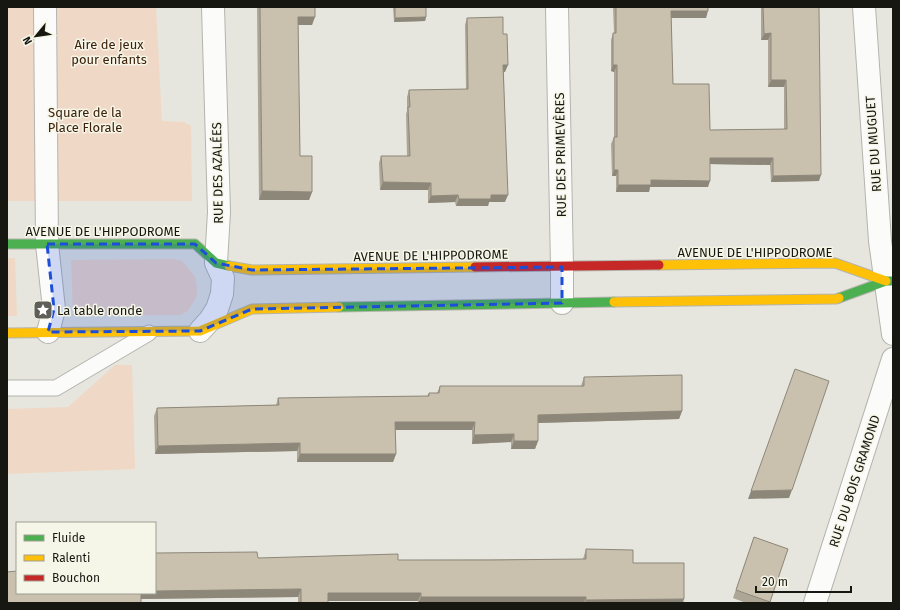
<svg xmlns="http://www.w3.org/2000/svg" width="900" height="610" font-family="'Fira Sans',sans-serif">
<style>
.green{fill:#f0d8c6}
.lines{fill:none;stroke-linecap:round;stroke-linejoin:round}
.lane-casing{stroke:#b4b4ae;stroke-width:17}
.street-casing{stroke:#b4b4ae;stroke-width:24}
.fast-casing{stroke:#b4b4ae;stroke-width:11}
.slow-casing{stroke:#b4b4ae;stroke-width:11}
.jam-casing{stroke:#b4b4ae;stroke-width:11}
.lane{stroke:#fbfbfa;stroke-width:15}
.street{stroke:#fbfbfa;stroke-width:22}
.fast{stroke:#4caf50;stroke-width:9}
.slow{stroke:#ffc107;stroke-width:9}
.jam{stroke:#c62828;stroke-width:9}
.wall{fill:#ada696}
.shaded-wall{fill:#8d877a}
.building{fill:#c9c1ae;stroke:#8d877a}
.marked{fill:#1d4ed8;fill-opacity:0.2;stroke:#1d4ed8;stroke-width:3;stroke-dasharray:8 5;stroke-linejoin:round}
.labels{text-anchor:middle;stroke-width:3;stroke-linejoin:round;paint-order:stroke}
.park-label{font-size:13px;fill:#3e210b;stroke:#f6f6e8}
.street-label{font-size:13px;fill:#171712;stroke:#f6f6e8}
.poi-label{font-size:13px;fill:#171712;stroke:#f6f6e8;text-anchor:start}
</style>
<rect width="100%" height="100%" fill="#e6e6de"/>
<path class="green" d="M7,7H156L162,121L184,122L191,126L192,201H7Z
M7,258H15L17,316H7Z
M173,259L182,261L189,269L195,277L197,286V296L188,311L181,315L73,316L71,260Z
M115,365H132L135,469L7,474V409L68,407Z"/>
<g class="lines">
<g class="lane-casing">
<path id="lane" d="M7,388H56L149,333"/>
</g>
<g class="street-casing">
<path id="street" d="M45,7L47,244L54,309L48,332
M557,7L562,267V303
M864,7L880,241L893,334
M200,331L210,320L217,309L222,294L223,278L216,263L219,212L213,7
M815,603L893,359"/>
</g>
<g class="fast-casing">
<path id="fast" d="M7,244H195L216,263L229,266
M839,298L886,281H893
M339,307L614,302"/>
</g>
<g class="slow-casing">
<path id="slow" d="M659,265L835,263L886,281
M229,266L252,270L475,267
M614,302L836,299L839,298
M7,333L200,331L252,309L339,307"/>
</g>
<g class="jam-casing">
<path id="jam" d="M475,267L659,265"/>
</g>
<use href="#lane" class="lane"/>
<use href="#street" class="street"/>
<use href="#fast" class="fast"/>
<use href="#slow" class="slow"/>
<use href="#jam" class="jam"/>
</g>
<path class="wall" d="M257,7H315L312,25H298L300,156L312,192L309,200H259Z
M393,7H426V17L425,21L394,22Z
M613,7H708L706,18H671L673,84L710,130L784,129V87H768V40H761V7H819V181L771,182L770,165L710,164L708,187H650L649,192H616V176H612L611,144L614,137V72L611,71V40L613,33H614Z
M467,18L503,34L505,72H504L505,202H489L488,206H456L455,202L428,203V190H380L379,163L381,156H407L406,114L407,111V97L409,90L466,89L465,25Z
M584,377L682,411L679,419L538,423V441L535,449H511V442L472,444V430H395L396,454L393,462H297V451L155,454L154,416L157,408L276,405L278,398L427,396L429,393H437L440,386H581Z
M754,537L788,549L769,603H746L733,598Z
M586,549L633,563L683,603H418V601H328V603H298V597L141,599L17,593L258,558L398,560L583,559Z"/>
<path class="shaded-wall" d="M671,11H708L706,18H669Z
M298,17H315L312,25H295Z
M426,17L425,21L394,22L395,18Z
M771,33L768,40H761L764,34Z
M503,65H508L505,72H501Z
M613,65H617L614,72L611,71Z
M771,80H786L784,87H768Z
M710,158H773L770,165L707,164Z
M614,170H618L616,176H612Z
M821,175L819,181L771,182L773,176Z
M651,180L710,181L708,187H650L649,192H616L618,185Z
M383,182L431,183L428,190H380Z
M262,191L312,192L309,200H259Z
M458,195L455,202L428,203L431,196Z
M491,195H508L505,202H489L488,206H456L459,199Z
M682,411L679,419L535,423L538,415Z
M395,422H475L472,430H392Z
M514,434L511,442L472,444L474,435Z
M514,441H538L535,449H511Z
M300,443L297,451L155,454L158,446Z
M300,454H396L393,462H297Z
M792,490L789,498L748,499L751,491Z
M301,589L298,597L139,599L141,593H155V591Z
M328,593H421L418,601H325Z
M421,597H586L584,603H418Z
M684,599L683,603H585L586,600Z"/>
<path class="building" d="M260,7H315V17H298L300,156H312V192L262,191Z
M395,7H426V17L395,18Z
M616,7H708V11H671L673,84H709L710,130L787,129L786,80H771V33L764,34L763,7H819L821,175L773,176V158H710V181L651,180V185H618V170H614V137H617V65H613V33H616Z
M503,17V34H507L508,65H503L508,195H491V199H459L458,195L431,196V183L383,182L381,156H410L408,107H410L409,90L468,89L467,18Z
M795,369L829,381L792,490L751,491Z
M682,375V411L538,415V441H514V434L474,435L475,422H395L396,454H300V443L158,446L157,408L279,405L278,398L348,397L429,396V393H439L440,386H584V377Z
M754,537L788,549L770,602L736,590Z
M586,549L633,550V563H684V599L586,600V597H421V593H328V603H301V589L155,591V553L257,552L258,558L398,554V560H490L586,559Z
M17,571V593H141V603H7V572Z"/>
<path class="marked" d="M47,244H195L216,263L252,270L562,267V303L252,309L200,331L48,332L54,309Z"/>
<defs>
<g id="sight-square" transform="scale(1)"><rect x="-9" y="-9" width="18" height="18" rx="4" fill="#5f5f59" stroke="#f6f6e8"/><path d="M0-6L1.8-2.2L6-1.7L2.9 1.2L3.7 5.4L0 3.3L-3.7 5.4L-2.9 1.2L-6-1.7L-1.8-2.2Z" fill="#fff"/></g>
</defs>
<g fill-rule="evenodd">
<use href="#sight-square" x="43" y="310"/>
</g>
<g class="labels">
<g class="park-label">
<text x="109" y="49">Aire de jeux<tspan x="109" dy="15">pour enfants</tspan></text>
<text x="85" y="117">Square de la<tspan x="85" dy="15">Place Florale</tspan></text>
</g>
<g class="street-label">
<text transform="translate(873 144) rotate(-94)" y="5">RUE DU MUGUET</text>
<text transform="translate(560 155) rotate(-91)" y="5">RUE DES PRIMEVÈRES</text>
<text transform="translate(217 173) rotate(-91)" y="5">RUE DES AZALÉES</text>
<text x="103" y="236">AVENUE DE L'HIPPODROME</text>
<text x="755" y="257">AVENUE DE L'HIPPODROME</text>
<text transform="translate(431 255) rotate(-1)" y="5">AVENUE DE L'HIPPODROME</text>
<text transform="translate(854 481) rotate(-72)" y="5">RUE DU BOIS GRAMOND</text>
</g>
<g class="poi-label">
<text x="57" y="315">La table ronde</text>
</g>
</g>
<rect width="900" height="610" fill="none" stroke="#171712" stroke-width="16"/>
<rect x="16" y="522" width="140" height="72" fill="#f6f6e8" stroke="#9d9d92"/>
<rect x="24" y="535" width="20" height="6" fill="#4caf50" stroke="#9d9d92"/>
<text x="52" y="542" font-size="12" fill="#171712">Fluide</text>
<rect x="24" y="555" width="20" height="6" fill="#ffc107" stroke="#9d9d92"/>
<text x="52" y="562" font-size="12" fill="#171712">Ralenti</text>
<rect x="24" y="575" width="20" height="6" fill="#c62828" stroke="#9d9d92"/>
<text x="52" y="582" font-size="12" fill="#171712">Bouchon</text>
<g transform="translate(36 36) rotate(241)" stroke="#f6f6e8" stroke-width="3" paint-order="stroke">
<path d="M0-3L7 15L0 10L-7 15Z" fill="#171712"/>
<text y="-6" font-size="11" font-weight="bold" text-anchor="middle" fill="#171712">N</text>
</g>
<path d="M756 586v6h95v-6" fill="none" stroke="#171712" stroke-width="2"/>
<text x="762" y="586" font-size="12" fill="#171712" stroke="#f6f6e8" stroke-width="3" paint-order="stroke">20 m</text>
</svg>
